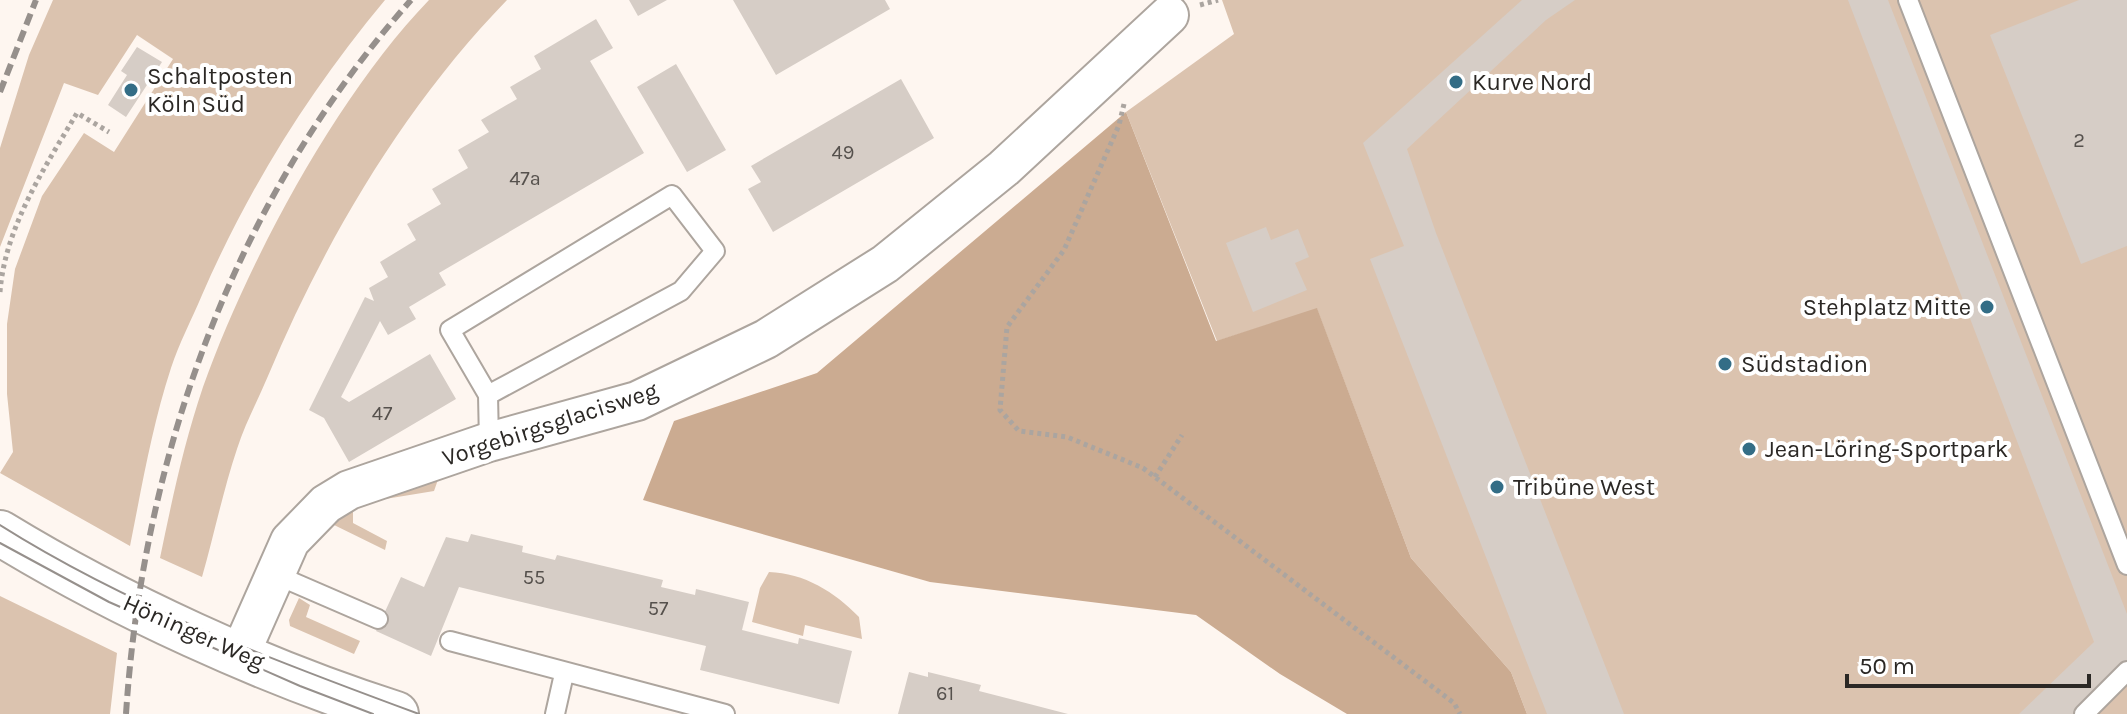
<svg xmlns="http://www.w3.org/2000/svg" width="2127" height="714" font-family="Karla,sans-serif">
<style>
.green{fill:#dbc3af}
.forest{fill:#cbab91}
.building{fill:#d6cdc6}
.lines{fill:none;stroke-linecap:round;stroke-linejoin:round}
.lane-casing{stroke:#ada59e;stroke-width:22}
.street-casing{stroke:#ada59e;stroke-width:42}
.secondary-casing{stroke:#ada59e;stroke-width:48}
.path{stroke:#aba5a0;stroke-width:5;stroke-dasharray:4 4;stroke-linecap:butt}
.lane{stroke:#fff;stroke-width:18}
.street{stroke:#fff;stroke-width:38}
.secondary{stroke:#fff;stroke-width:44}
.tram{stroke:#96908c;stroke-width:2}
.rail{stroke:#96908c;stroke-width:6;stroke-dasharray:12 6;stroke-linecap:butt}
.poi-dot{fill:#336d86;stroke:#fff;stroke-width:3}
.labels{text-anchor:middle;stroke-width:8;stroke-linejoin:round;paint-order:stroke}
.number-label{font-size:20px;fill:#56514d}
.poi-label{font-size:24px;fill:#2b2825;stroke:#fff;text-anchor:start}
.street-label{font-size:24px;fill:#2b2825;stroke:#fff}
</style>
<rect width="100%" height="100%" fill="#fef6f0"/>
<path class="green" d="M53,0H385C310,90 249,187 202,295C192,319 179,343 171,368C152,426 142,486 130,546L0,473L13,452L7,394V324L15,269L42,196L84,133L114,152L173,59L137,35L98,95L64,83L0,247V148L29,55Z
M429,0H507C404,106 325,240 268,376C258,400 245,424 237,449C223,491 214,535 202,577L160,558C172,500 184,443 203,387C247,263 337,95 429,0Z
M1222,0H2127V714H1527L1511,672L1411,558L1317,309L1217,341L1126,112L1234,34Z
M440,474L434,491L367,502L353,510V523L387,541L385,550L330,523L343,505Z
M769,572C804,573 835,592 859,617L862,639L805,625L803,636L752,622L760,588Z
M0,596L117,653L110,714H0Z
M299,598L310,605L306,617L360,641L354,654L290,626L289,620Z"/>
<path class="forest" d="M1126,112L1216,341L1317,308L1411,558L1511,672L1527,714H1347L1280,674L1196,615L930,582L643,500L674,421L817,373Z"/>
<path class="building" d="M629,0H667L638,16Z
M733,0H885L890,9L776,75Z
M1522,0H1575L1546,20L1407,149L1436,233L1624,714H1547L1370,259L1404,246L1363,143Z
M1848,0H1888L2127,614V661L2076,714H2019L2094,642Z
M2079,0H2127V246L2081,264L1990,35Z
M596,19L613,48L590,61L644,153L439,273L446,285L409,307L416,319L388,335L380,321L341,397L349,402L430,354L456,399L349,462L324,418L309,410L365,297L374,301L369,288L388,277L380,262L416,240L407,224L441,204L432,189L468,168L458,150L489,132L481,120L517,99L510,87L541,69L534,56Z
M137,47L162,62L126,117L108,105L127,75L121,71Z
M676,64L726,150L687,172L637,87Z
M901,79L934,138L773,232L748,189L761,182L751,166Z
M1266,227L1271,240L1298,229L1309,257L1295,263L1307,290L1253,312L1226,243Z
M471,534L523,546L522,552L555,560L557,555L663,580L661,587L695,595L696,589L749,602L742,630L798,644L799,638L852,651L839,704L700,670L706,646L459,587L431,656L376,631L401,577L424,587L446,537L468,542Z
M909,672L928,677V672L981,685L979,691L1068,714H898Z"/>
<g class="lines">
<g class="lane-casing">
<path id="lane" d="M1908,0L2127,565
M488,395L450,330L672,195L715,251L681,291L488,395L489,442
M274,574L378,619
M450,641L725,714
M555,714L564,674
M2084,714L2127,671"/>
</g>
<g class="street-casing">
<path id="street" d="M240,654L290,541L326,504L349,490L489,442L637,401L766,339L885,264L1004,168L1169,15"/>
</g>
<g class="secondary-casing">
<path id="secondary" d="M0,533C118,605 264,672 396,714"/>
</g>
<path class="path" d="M1200,5L1218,0
M1124,104L1119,125L1064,250L1007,327L1000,410L1019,431L1067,437L1143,468L1454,703L1460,714
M0,292C5,227 45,167 77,113L109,132
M1155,477L1182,435"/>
<use href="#lane" class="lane"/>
<use href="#street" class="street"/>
<use href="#secondary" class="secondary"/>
<path class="tram" d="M0,525C130,607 275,661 419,714
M0,543L109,602L300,686L373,714"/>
<path class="rail" d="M0,92L36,0
M126,714C143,453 236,197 411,0"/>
</g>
<g class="poi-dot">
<circle cx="1456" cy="82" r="8"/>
<circle cx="131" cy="90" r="8"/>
<circle cx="1987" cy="307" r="8"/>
<circle cx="1725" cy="364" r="8"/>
<circle cx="1749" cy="449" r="8"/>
<circle cx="1497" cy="487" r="8"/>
</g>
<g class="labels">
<g class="number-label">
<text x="2079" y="147">2</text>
<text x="843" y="159">49</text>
<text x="525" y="185">47a</text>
<text x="382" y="420">47</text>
<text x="534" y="584">55</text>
<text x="658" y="615">57</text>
<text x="945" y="700">61</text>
</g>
<g class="poi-label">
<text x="147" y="84">Schaltposten<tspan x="147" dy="28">Köln Süd</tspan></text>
<text x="1472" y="90">Kurve Nord</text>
<text x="1971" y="315" text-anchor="end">Stehplatz Mitte</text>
<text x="1741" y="372">Südstadion</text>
<text x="1765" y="457">Jean-Löring-Sportpark</text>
<text x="1513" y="495">Tribüne West</text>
</g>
<g class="street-label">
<text transform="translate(550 424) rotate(-18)" y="8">Vorgebirgsglacisweg</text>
<text transform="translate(194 632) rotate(24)" y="8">Höninger Weg</text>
</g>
</g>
<path d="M1847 674v12h242v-12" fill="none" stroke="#2b2825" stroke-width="4"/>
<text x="1859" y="674" font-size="24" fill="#2b2825" stroke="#ffffff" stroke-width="6" paint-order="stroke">50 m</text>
</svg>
